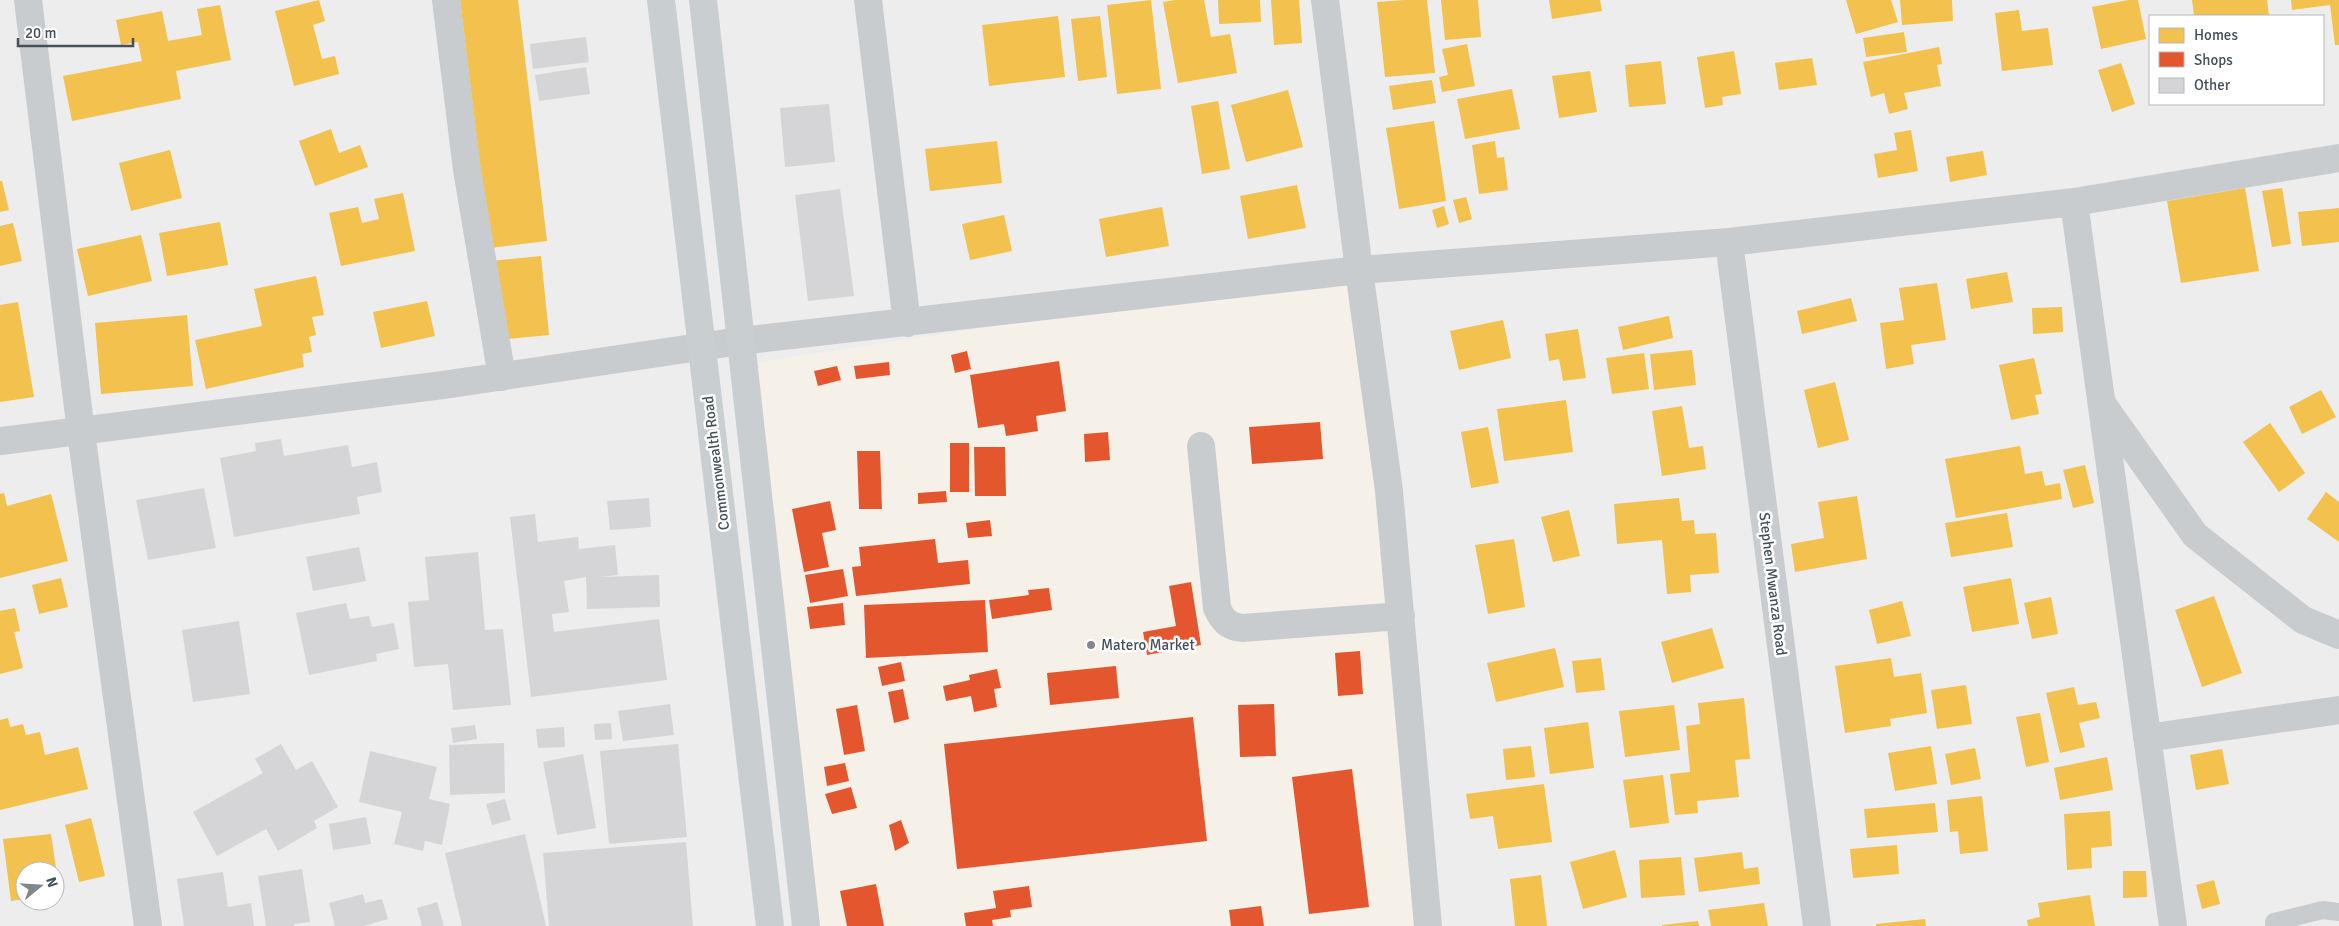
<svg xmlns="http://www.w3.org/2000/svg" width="2339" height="926" font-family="Signika,sans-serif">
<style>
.commercial{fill:#f6f1e8}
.homes{fill:#f2c14e}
.shops{fill:#e4572e}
.building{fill:#d5d5d7}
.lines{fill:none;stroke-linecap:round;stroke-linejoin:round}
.lane{stroke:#c9cccf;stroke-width:18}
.street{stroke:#c9cccf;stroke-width:28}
.secondary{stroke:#c9ced1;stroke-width:28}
.poi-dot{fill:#80878d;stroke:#fff;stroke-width:2}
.labels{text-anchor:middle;stroke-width:5;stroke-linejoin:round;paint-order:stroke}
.street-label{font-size:15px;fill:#44505a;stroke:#fff}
.poi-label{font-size:15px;fill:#44505a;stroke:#fff;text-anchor:start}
</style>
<rect width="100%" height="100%" fill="#eeeded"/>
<path class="commercial" d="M1364,270L1431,926H814L746,364Z"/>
<path class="homes" d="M319,0L325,21L313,25L322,59L335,56L339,74L294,86L275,11Z
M460,0H518L547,241L490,248Z
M1151,0L1161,89L1117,94L1107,5Z
M1175,0H1204L1211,37L1230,34L1237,73L1178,83L1163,2Z
M1218,0H1260L1261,22L1219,24Z
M1271,0H1299L1302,43L1274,45Z
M1404,0H1427L1435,73L1385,77L1377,2Z
M1441,0H1478L1481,37L1445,40Z
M1549,0H1600L1602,11L1552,19Z
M1846,0H1891L1898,22L1856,34Z
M1900,0H1952L1953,21L1902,25Z
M2128,0H2138L2146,39L2101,49L2092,7Z
M2192,0H2267L2269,16H2194Z
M2291,0H2339V45H2335L2330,5L2292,10Z
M220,5L231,60L176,71L181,99L72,121L63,76L142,61L138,42L121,45L116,20L162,11L168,41L202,35L197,9Z
M2019,10L2022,31L2048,28L2053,65L2002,71L1995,13Z
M1058,16L1065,77L989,86L982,25Z
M1100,16L1107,77L1078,81L1071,19Z
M1904,32L1907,52L1866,57L1863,38Z
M1467,44L1475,86L1442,92L1439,77L1448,75L1442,49Z
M1939,47L1942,64L1937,65L1941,86L1904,93L1908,109L1889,114L1884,93L1871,97L1863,62Z
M1734,51L1741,94L1722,97L1723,105L1705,108L1697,57Z
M1812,58L1817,85L1779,90L1775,63Z
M1661,61L1666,104L1629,107L1625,65Z
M2121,63L2135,104L2112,112L2098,70Z
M1590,71L1597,112L1559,118L1552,76Z
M1432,80L1436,103L1393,110L1389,86Z
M1512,89L1520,129L1465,139L1457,99Z
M1288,90L1303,147L1246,162L1231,105Z
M1218,101L1230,169L1202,174L1191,106Z
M1434,121L1446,201L1399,209L1386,128Z
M331,129L339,153L360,145L368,167L315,186L299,141Z
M1911,130L1918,171L1878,178L1874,154L1897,150L1894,133Z
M997,141L1002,183L930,191L925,149Z
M1495,141L1497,158L1504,157L1508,190L1479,194L1472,145Z
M170,150L182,198L131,211L119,163Z
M1983,151L1987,175L1950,182L1946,157Z
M0,181H2L9,210L0,212Z
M1297,185L1306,228L1248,239L1240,196Z
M2245,188L2259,271L2181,283L2167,201Z
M2282,188L2291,244L2272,247L2262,191Z
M403,193L415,251L341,266L329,213L358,207L362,223L379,219L374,199Z
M1466,197L1472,219L1459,223L1453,200Z
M1444,206L1449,224L1437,228L1432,210Z
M1162,207L1169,246L1106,257L1099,219Z
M2339,208V242L2302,246L2298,212Z
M1004,215L1012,251L970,260L962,224Z
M220,222L228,265L167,276L159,233Z
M13,223L22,261L0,266V226Z
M141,235L152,281L88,296L77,249Z
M541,256L549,335L499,340L491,261Z
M2007,272L2013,302L1971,309L1966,279Z
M316,276L324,315L312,317L316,335L309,337L312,352L302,354L304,367L206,389L195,340L262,326L254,289Z
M1937,283L1946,340L1911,345L1914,364L1886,369L1880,323L1904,320L1899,288Z
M1851,298L1857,321L1802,334L1797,311Z
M427,301L435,336L381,348L373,312Z
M18,302L34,397L0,402V305Z
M2062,307L2063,332L2033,334L2032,308Z
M187,315L193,386L101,394L95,323Z
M1669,316L1673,338L1623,350L1618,327Z
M1503,320L1511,358L1459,370L1450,331Z
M1578,329L1586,378L1563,381L1559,359L1549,361L1545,334Z
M1692,350L1696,385L1654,390L1650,354Z
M1644,353L1649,389L1612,394L1606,358Z
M2034,358L2042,394L2035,395L2039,414L2011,420L1999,365Z
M1835,382L1849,440L1818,448L1804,390Z
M2321,390L2336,417L2302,434L2289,407Z
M1566,400L1573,452L1504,461L1497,409Z
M1682,406L1689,448L1703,446L1706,469L1662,476L1652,411Z
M2270,423L2305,473L2279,492L2243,442Z
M1488,427L1499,483L1471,488L1461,432Z
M2020,446L2025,474L2042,471L2045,486L2060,483L2062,499L1956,518L1945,459Z
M2085,465L2094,503L2073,508L2063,470Z
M2326,492L2339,502V542L2307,519Z
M4,493L7,506L51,494L68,561L0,578V494Z
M1857,496L1867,559L1795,572L1791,544L1824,538L1818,502Z
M1679,498L1682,521L1694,520L1695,534L1716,533L1719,573L1690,575L1691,592L1667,594L1662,540L1617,544L1614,504Z
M1569,510L1580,556L1553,562L1541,517Z
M2007,513L2013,547L1951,557L1945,523Z
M1514,539L1525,607L1488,614L1475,545Z
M61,578L68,607L39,614L32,585Z
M2011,578L2019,624L1972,632L1963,587Z
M2214,596L2242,673L2202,687L2175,610Z
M2051,597L2058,634L2032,639L2024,603Z
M1902,601L1911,636L1877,644L1869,610Z
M15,608L20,631L14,632L23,668L0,674V611Z
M1712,628L1724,668L1672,683L1661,642Z
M1555,648L1564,687L1496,702L1487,663Z
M1601,658L1605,690L1576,693L1572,661Z
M1891,658L1894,677L1921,673L1927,713L1890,719L1891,726L1845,733L1835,666Z
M1966,685L1972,724L1937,729L1931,690Z
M2074,687L2078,705L2096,702L2100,718L2079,723L2085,747L2060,753L2046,693Z
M1744,698L1750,759L1735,760L1739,797L1697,801L1698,813L1675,815L1670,774L1690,772L1686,726L1700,724L1698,703Z
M1674,705L1680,750L1625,757L1619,711Z
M2040,713L2049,762L2026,767L2016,717Z
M8,718L10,727L23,724L26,735L40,732L45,755L78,747L88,789L0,810V720Z
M1588,722L1594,768L1550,774L1544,728Z
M1531,746L1535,777L1506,780L1503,749Z
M1931,746L1937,784L1895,791L1888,753Z
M1975,748L1981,779L1951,785L1945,754Z
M2222,749L2229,784L2196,790L2190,755Z
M2107,757L2113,790L2060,800L2054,768Z
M1663,775L1669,823L1630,828L1623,780Z
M1544,784L1552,842L1498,849L1493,816L1470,819L1466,794Z
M1982,796L1988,851L1960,854L1958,831L1950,832L1947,800Z
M1935,803L1938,832L1867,838L1864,809Z
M2110,811L2112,846L2091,848L2092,868L2067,870L2064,814Z
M91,818L105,876L79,882L65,825Z
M51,834L60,895H55V871H25V899L11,901L3,839Z
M1897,845L1899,874L1853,878L1850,849Z
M1615,850L1627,897L1583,909L1570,862Z
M1742,852L1744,869L1758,867L1760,884L1699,892L1694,858Z
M1681,857L1685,895L1641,898L1639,860Z
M2123,871H2146L2147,897L2123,898Z
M1541,875L1547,926H1515L1510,879Z
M2214,880L2220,904L2202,909L2196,885Z
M2090,895L2095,926H2028L2027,920L2040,917L2038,903Z
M1764,903L1768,926H1711L1708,910Z
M1925,919L1926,926H1876V924Z
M1698,921L1699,926H1662V925Z"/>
<path class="shops" d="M967,351L971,369L955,373L951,355Z
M1059,361L1066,411L1036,416L1038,431L1006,436L1004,424L978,428L970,375Z
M889,362L890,375L856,379L854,366Z
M837,366L841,380L818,386L814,371Z
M1320,422L1323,459L1252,464L1249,427Z
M1108,432L1110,460L1085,462L1084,434Z
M950,443H969V492H950Z
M974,447H1005L1006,496H975Z
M857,451H880L882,509H859Z
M946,491L947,502L918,504V493Z
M830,501L836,530L822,533L829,567L804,572L792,509Z
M990,520L992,536L968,538L966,523Z
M935,539L938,563L968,560L970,584L856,596L852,567L861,566L859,547Z
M843,569L848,596L810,603L805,575Z
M1191,582L1201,645L1147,655L1143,632L1176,626L1169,586Z
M1049,588L1052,610L992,619L989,600L1029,595L1028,590Z
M985,600L988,652L866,658L864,605Z
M843,603L845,625L810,629L807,607Z
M1360,651L1363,694L1338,696L1335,653Z
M901,662L905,681L882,686L878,667Z
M1116,666L1119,698L1050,705L1047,673Z
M997,669L1001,688L994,689L997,707L974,712L971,696L946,701L943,686L970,680L969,675Z
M903,689L909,719L894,723L888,692Z
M1274,704L1276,756L1240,757L1238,705Z
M857,705L865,751L844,755L836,709Z
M1193,717L1207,841L957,869L944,744Z
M845,763L849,781L827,786L824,767Z
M1352,769L1369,907L1309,914L1292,777Z
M851,787L857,808L832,814L825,794Z
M901,820L909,843L895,851L889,825Z
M876,884L884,926H847L840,891Z
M1029,886L1032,907L1010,910L1011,917L992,920L993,926H966L964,913L996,908L993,891Z
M1261,906L1264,926H1231L1229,910Z"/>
<path class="building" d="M586,37L589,62L533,69L530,44Z
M586,67L590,94L539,101L535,75Z
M829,104L835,162L785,167L780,108Z
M840,189L854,296L808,301L795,195Z
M281,439L284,456L348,445L352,467L377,462L382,492L357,497L360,514L234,537L220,458L256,451L255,443Z
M204,488L216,548L148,560L136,500Z
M649,498L651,527L610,530L607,501Z
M535,514L538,542L578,537L579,549L615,545L618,575L600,577L659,575L660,607L587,609L586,577L564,581L569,612L552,614L554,632L659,619L667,680L531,697L510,517Z
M359,547L366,581L313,591L306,557Z
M478,552L485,630L503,629L511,705L453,710L448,664L414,667L408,602L429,600L425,557Z
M346,603L350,619L369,616L372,627L394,623L399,649L376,654L377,661L309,675L296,613Z
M239,621L250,694L193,702L182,630Z
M670,704L674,735L623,741L618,711Z
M611,723L612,739L595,740L594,724Z
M475,725L477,739L453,743L451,728Z
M564,727L565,747L538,748L536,729Z
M504,743L505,793L450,795L449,745Z
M281,744L296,770L312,761L338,807L314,821L317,828L278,851L266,829L217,856L193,812L263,773L255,759Z
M678,744L687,837L609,844L600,751Z
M370,751L437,767L429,799L450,804L442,845L425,841L423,851L394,844L402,812L359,802Z
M583,754L596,828L557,835L543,762Z
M505,799L511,820L492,825L486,804Z
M366,817L371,844L333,850L329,824Z
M525,834L546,926H462L445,853Z
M686,842L693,926H549L543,853Z
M302,869L310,922L294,924V926H266L258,876Z
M223,872L228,907L251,903L254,926H184L177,879Z
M363,894L365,903L382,899L388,919L364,926H335L329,903Z
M437,902L444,926H422L417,908Z"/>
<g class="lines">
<path class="lane" d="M2274,926V922L2323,910L2339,912"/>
<path class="street" d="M28,0L81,432L148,926
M446,0L467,170L502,377
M868,0L907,323
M1325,0L1359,270L1389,491L1428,926
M2074,202L2173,926
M1729,242L1817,926
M2103,405L2195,535L2303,620L2339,635
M0,441L443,385L740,341L1359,270L1729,242L2074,202L2339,158
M1201,446L1217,608C1223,621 1228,626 1242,628L1401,616
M2147,738L2339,710"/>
<path class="secondary" d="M661,0L770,926
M703,0L806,926"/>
</g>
<circle class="poi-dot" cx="1091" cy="645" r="5"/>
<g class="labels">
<g class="street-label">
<text transform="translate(716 463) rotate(-97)" y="5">Commonwealth Road</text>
<text transform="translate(1773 584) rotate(83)" y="5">Stephen Mwanza Road</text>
</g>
<g class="poi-label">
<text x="1101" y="650">Matero Market</text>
</g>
</g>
<rect x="2149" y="15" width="175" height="90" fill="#ffffff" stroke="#b4b9bd"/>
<rect x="2159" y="28" width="25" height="15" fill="#f2c14e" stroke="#b4b9bd"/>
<text x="2194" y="40" font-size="15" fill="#44505a">Homes</text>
<rect x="2159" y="52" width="25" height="15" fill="#e4572e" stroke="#b4b9bd"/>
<text x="2194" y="65" font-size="15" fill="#44505a">Shops</text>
<rect x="2159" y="78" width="25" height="15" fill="#d5d5d7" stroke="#b4b9bd"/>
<text x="2194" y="90" font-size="15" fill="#44505a">Other</text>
<g transform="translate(40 886) rotate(72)"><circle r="24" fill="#ffffff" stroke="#b4b9bd"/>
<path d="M0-4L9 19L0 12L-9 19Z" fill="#80878d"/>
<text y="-8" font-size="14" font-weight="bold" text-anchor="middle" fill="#44505a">N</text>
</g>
<path d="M18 38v8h115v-8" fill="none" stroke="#44505a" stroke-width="2.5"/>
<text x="25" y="38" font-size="15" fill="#44505a" stroke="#ffffff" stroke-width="4" paint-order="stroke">20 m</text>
</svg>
